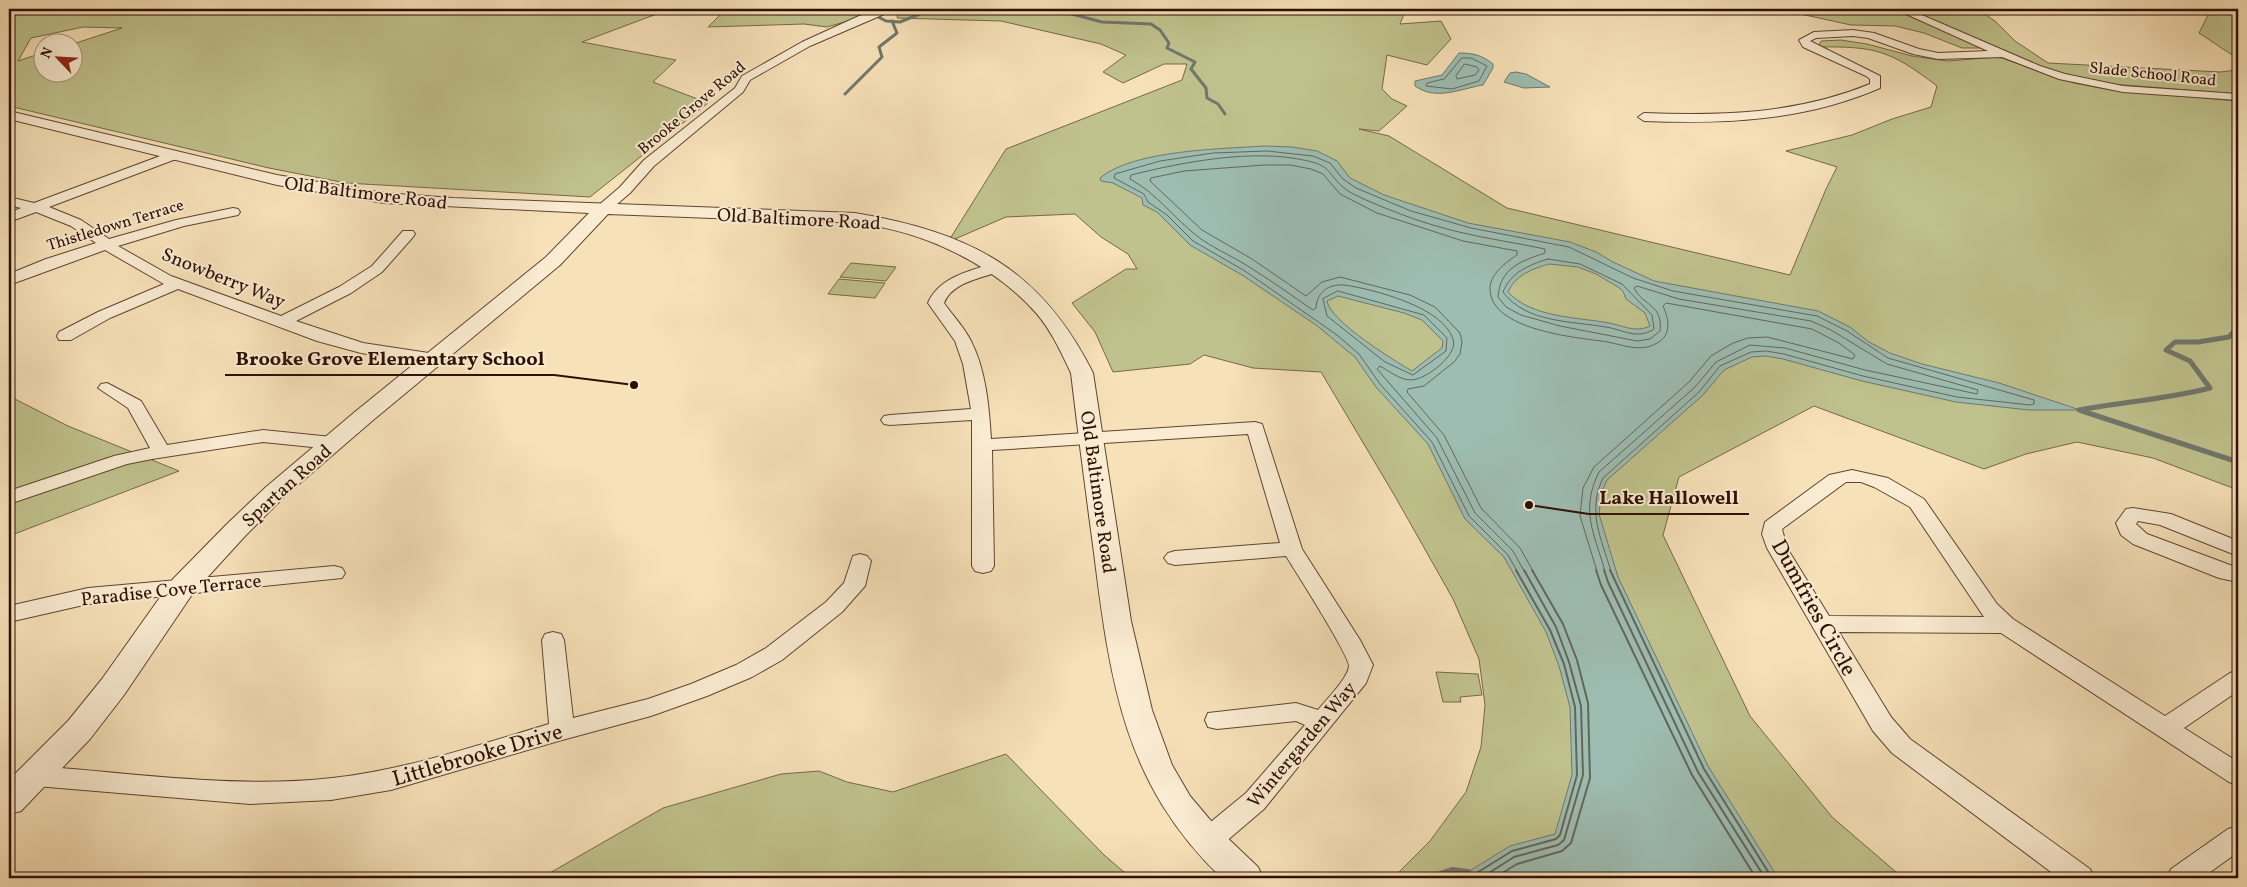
<svg xmlns="http://www.w3.org/2000/svg" width="2247" height="887" font-family="Vollkorn,serif">
<style>
.green{fill:#c0c28d;stroke:#766848;fill-rule:evenodd}
.water{fill:#9dbdb2;stroke:#70776c;fill-rule:evenodd}
.lines{fill:none;stroke-linecap:round;stroke-linejoin:round}
.shore-far1{stroke:#65665a;stroke-width:1}
.shore{stroke:#65665a;stroke-width:2}
.stream-far3{stroke:#70776c;stroke-width:3}
.stream-far2{stroke:#70776c;stroke-width:4}
.stream-far1{stroke:#70776c;stroke-width:5}
.stream{stroke:#70776c;stroke-width:6}
.minor-casing{stroke:#604430;stroke-width:2}
.tertiary-casing{stroke:#604430;stroke-width:2}
.minor{fill:#faecd2;fill-rule:evenodd}
.tertiary{fill:#faecd2;fill-rule:evenodd}
.labels{text-anchor:middle;stroke-width:4;stroke-linejoin:round;paint-order:stroke}
.far-street-label{font-size:16px;fill:#2d0f03;stroke:#faecd2}
.street-label{font-size:19px;fill:#2d0f03;stroke:#faecd2}
.near-street-label{font-size:22px;fill:#2d0f03;stroke:#faecd2}
.leader{fill:none;stroke:#2d0f03;stroke-width:2}
.callout-dot{fill:#2d0f03;stroke:#faecd2;stroke-width:2}
.callout-label{font-size:20px;text-anchor:middle;font-weight:bold;fill:#2d0f03;stroke:#faecd2;stroke-width:4;stroke-linejoin:round;paint-order:stroke}
</style>
<rect width="100%" height="100%" fill="#f7e1b9"/>
<filter id="stains"><feTurbulence type="fractalNoise" baseFrequency=".004" numOctaves="4"/><feColorMatrix values="0 0 0 0 .2 0 0 0 0 .09 0 0 0 0 .02 0 0 0 .5 -.17"/></filter>
<radialGradient id="worn" r=".72"><stop offset=".6" stop-color="#630" stop-opacity="0"/><stop offset="1" stop-color="#630" stop-opacity=".3"/></radialGradient>
<path class="green" d="M9,9H670L582,42L676,60L653,82L708,103L590,197L346,183L269,168L9,106ZM83,27L122,28L73,44L72,72H42V53L18,61L31,38Z
M726,9H885L887,10L827,27L804,24L708,27Z
M899,9H1406L1400,24L1441,21L1451,39L1427,65L1387,55L1382,89L1392,99L1407,106L1379,131L1359,129L1389,136L1507,208L1790,275L1826,189L1837,167L1786,151L1852,135L1892,119L1931,107L1937,86C1891,51 1876,46 1818,47L1821,41L1841,40L1867,44L1912,56L1947,61L1999,57L2074,83L2111,90L2238,101V490L2153,458L2077,442L2026,454L1984,469L1814,406L1679,477L1663,535L1750,716L1832,817L1903,878H1393L1430,841L1466,792L1481,747L1485,705L1479,659L1453,599L1396,498L1321,372L1253,368L1204,355L1190,364L1113,372L1095,332L1072,303L1126,269H1137L1128,254L1101,237L1075,214L1006,217L948,242L1006,149L1182,80L1187,64H1164L1123,83L1103,72L1126,55L1101,44L1001,21L897,18Z
M1768,9H1892L1986,48H1962L1924,33L1895,26L1851,25L1787,11L1767,13Z
M1904,9H1978L1996,22L2015,41L2048,63L2220,72L2238,70V94L2099,83L2048,70Z
M2211,9H2238V59L2199,33Z
M851,263L896,267L886,281L840,277Z
M839,279L885,283L875,298L828,294Z
M9,396L68,426L179,471L9,536Z
M1436,672L1478,674L1482,695L1460,697L1461,702H1443Z
M1006,754L1104,855L1131,878H541L663,808L781,774L819,771L847,782L893,792Z"/>
<path class="water" d="M1459,53C1473,53 1482,55 1493,64V68L1483,85C1460,89 1436,101 1415,86V81L1442,75Z
M1516,72L1526,74L1550,87L1524,88L1504,82L1510,73Z
M1264,146L1292,147L1317,151L1337,161L1350,178L1384,195L1468,223L1570,242L1596,252L1613,262L1654,281L1818,311L1850,327L1869,342L1890,353L1922,364L1999,383L2080,410H2029L1956,402L1862,381L1783,359L1765,356L1752,357L1724,370L1703,395L1607,480L1602,491L1599,514L1618,577L1708,766L1778,878H1470L1468,872L1510,846L1555,834L1572,775L1570,707L1559,666L1546,632L1504,557L1465,519L1428,444L1376,387L1355,357L1316,325L1242,275L1190,245L1157,212L1143,205L1142,198L1113,183L1101,181L1100,178C1133,150 1221,149 1264,146ZM1549,264L1578,267L1596,274L1618,287L1623,291L1626,299L1645,313L1650,326C1636,333 1624,326 1609,323C1577,317 1532,318 1508,292C1515,275 1532,269 1549,264ZM1338,296L1404,313L1422,320L1443,341L1442,348L1412,371C1393,360 1330,321 1327,301Z"/>
<g class="lines">
<path class="shore-far1" d="M1462,58H1471L1487,66L1479,81L1452,89L1426,86L1427,83L1444,79Z
M1465,64L1477,67L1479,70L1475,75L1457,79L1456,76Z
M1548,259L1580,264L1622,284L1652,315L1654,329C1637,340 1624,330 1606,327C1571,321 1526,323 1503,292C1511,272 1529,265 1548,259Z
M1338,291L1424,315L1447,338L1446,351L1413,375L1385,362L1327,316L1323,299Z
M1517,571L1508,555L1469,516L1432,442L1380,384L1359,354L1337,335L1245,271L1193,241L1167,215L1148,202L1144,194L1114,178L1115,174L1160,161L1213,153L1267,151L1313,156L1330,163L1343,179L1356,188L1411,211L1471,228L1569,247L1633,278L1673,291L1817,316L1847,331L1888,358L2034,400V404L2030,405L1957,397L1863,376L1784,354L1766,351L1751,352L1720,366L1699,392L1603,478C1587,511 1601,538 1611,571
M1524,571L1513,551L1475,513L1437,438L1377,369L1380,366C1389,371 1400,380 1411,380C1425,380 1459,355 1453,339C1443,307 1373,289 1344,285C1328,284 1317,292 1316,308L1313,310C1291,295 1269,279 1246,265C1230,255 1211,247 1197,236C1173,217 1156,193 1130,179L1131,175C1183,162 1255,148 1308,161C1331,166 1328,174 1343,187C1349,193 1358,196 1366,200C1396,213 1428,225 1459,232C1488,239 1517,243 1545,249V253C1521,261 1500,268 1498,297L1506,307L1521,315L1560,326L1637,341L1650,339L1660,331C1663,304 1644,307 1634,288L1637,286L1679,299L1811,321L1831,330L1887,364L1978,390L1977,394L1865,370L1785,348L1750,345L1716,362L1695,387L1599,472C1580,510 1594,533 1605,571
M1533,571L1520,548L1481,508L1444,435L1407,392L1408,389L1424,386L1454,362L1460,354L1462,342L1460,333L1435,307L1410,295L1340,277L1322,282L1306,296L1252,259L1202,230L1150,181L1151,178L1184,171L1264,165H1290L1311,169L1323,174L1340,194L1377,213L1463,241L1517,251V255C1505,263 1489,275 1490,290C1492,329 1571,337 1601,341C1620,343 1639,354 1657,343C1672,335 1669,319 1663,306L1666,303L1812,329L1839,343L1855,355L1853,359L1767,337L1748,338L1733,343L1711,356L1689,382L1594,467L1583,488L1580,516L1597,571"/>
<path class="shore" d="M1596,570L1601,585L1692,775L1756,878
M1604,570L1608,582L1698,772L1765,878
M1610,570L1704,769L1772,878
M1474,878L1475,874L1512,851L1556,839L1560,835L1577,775L1575,707L1564,664L1550,630L1516,570
M1481,878L1514,857L1558,845L1564,840L1583,775L1581,706L1569,662L1556,627L1524,570
M1494,878L1517,864L1562,851L1571,843L1590,778L1588,703L1577,660L1563,624L1532,570"/>
<path class="stream-far3" d="M863,9L886,21L900,22L932,9
M1001,9L1021,12L1068,13L1102,22L1151,24L1160,30L1169,43L1167,48L1195,62L1191,69L1206,88L1207,98L1218,104L1225,114
M845,94L882,57L879,47L897,33L892,21"/>
<path class="stream-far2" d="M2237,328L2238,327"/>
<path class="stream-far1" d="M2079,410C2123,402 2167,399 2210,388L2190,361L2166,350L2175,342H2198L2229,337L2238,327
M2082,411L2238,462"/>
<path class="stream" d="M1429,878L1452,870L1468,872"/>
<g class="minor-casing">
<path id="minor" d="M882,9H896L810,46L750,80L743,92L654,166L630,193L609,211H599L597,208L599,205L620,187L644,160L735,88L742,76L802,42L859,16Z
M1895,9H1908L2040,66L2065,74L2123,86L2238,94V100L2123,92L2059,79L2002,57L1938,59L1913,54L1868,38L1853,36L1816,38L1810,41L1880,76V88C1804,121 1725,124 1644,121L1638,117L1644,113C1722,116 1797,114 1870,84V79L1866,76L1803,47L1799,40L1814,32L1853,30L1874,33L1919,49L1938,53L1988,51Z
M171,152L176,153L177,156L176,159L49,207L81,220L109,239L176,220L233,208L238,209L240,212L238,215L184,226L118,246L171,276L281,316L339,287L372,266L403,231H413L415,234L413,237L382,272L351,293L296,321L363,343L442,355L445,359L442,363L436,364L361,353L317,341L178,289L110,318L71,340H59L57,336L59,332L98,312L164,284L105,250L9,285V274L46,259L96,243L71,226L36,212L9,222V213L21,208L9,205V197L34,203Z
M996,263L1004,268L1001,271C982,278 952,282 944,303C953,316 964,327 971,341C986,371 989,406 991,439L1255,422L1262,424L1302,549L1360,640L1373,665L1366,683L1264,809L1216,850L1206,853L1196,850L1193,842L1196,834L1246,793L1305,725L1296,721L1217,729L1208,727L1205,720L1208,713L1296,703L1318,710C1326,700 1348,678 1349,666C1349,655 1296,572 1286,556L1175,565L1168,563L1164,558L1168,553L1175,551L1280,543L1248,434L992,450L994,566L991,571L983,573L975,571L972,566V420L890,425L884,424L881,420L884,416L890,415L971,409L963,364L955,341L928,303C939,277 971,270 996,263Z
M107,383L141,401L167,445L263,430L332,437L339,439L341,443L339,447L332,449L263,442L152,459L127,464L9,504V491L114,456L150,448L128,408L98,388L101,384Z
M1852,470L1888,478L1924,499L1997,604L2013,619L2165,716L2230,673L2238,670V691L2184,728L2238,762V785L2229,782L2001,633L1839,632L1891,717L1910,739L2090,869L2094,878H2059L1892,753L1873,731L1767,548L1762,534L1765,522L1829,475ZM1846,482H1861L1874,487L1910,507L1984,617L1829,616L1787,548L1782,529Z
M2133,508L2171,514L2238,541V556L2160,525L2138,521L2136,524L2147,534L2238,568V582L2219,578L2133,544L2121,535L2116,523L2126,509Z
M860,554L867,556L871,561L865,586L842,612L782,660L752,677L707,696L651,716L562,740L391,790L331,800L250,804L36,786L27,783L23,776L27,769L36,766C134,773 234,789 332,778C406,770 478,745 549,724L542,640L545,634L553,632L561,634L564,640L573,718L648,699L691,684L736,665L766,648L826,602L844,583L853,556Z
M334,566L342,568L345,573L342,578L88,604L9,622V606L88,588Z
M2238,826V852L2202,878H2167L2171,869L2228,829Z"/>
</g>
<g class="tertiary-casing">
<path id="tertiary" d="M9,111L277,175L384,193L453,198L855,213C968,232 1040,267 1093,373L1131,621L1152,710L1172,765L1190,796L1217,828L1258,867L1263,878H1222C1124,785 1110,681 1094,553C1086,493 1078,433 1071,373C1061,352 1052,332 1037,314C992,263 922,230 854,223C825,221 796,221 767,220C714,218 661,216 608,214L560,265L372,421L284,497L246,535L193,593L124,695L90,739L21,811L9,814V780L68,721L102,679L173,579L228,523L266,487L356,411L546,257L589,213L384,203L277,185L9,119Z"/>
</g>
<use href="#minor" class="minor"/>
<use href="#tertiary" class="tertiary"/>
</g>
<g class="labels">
<g class="far-street-label">
<text transform="translate(2153 73) rotate(6)" y="6">Slade School Road</text>
<text transform="translate(691 107) rotate(-40)" y="6">Brooke Grove Road</text>
<text transform="translate(115 224) rotate(-17)" y="6">Thistledown Terrace</text>
</g>
<g class="street-label">
<text transform="translate(366 192) rotate(7)" y="7">Old Baltimore Road</text>
<text transform="translate(799 218) rotate(3)" y="7">Old Baltimore Road</text>
<text transform="translate(224 277) rotate(22)" y="7">Snowberry Way</text>
<text transform="translate(286 485) rotate(-42)" y="7">Spartan Road</text>
<text transform="translate(1099 492) rotate(82)" y="7">Old Baltimore Road</text>
<text transform="translate(171 589) rotate(-6)" y="7">Paradise Cove Terrace</text>
<text transform="translate(1301 744) rotate(-50)" y="7">Wintergarden Way</text>
</g>
<g class="near-street-label">
<text transform="translate(1815 607) rotate(61)" y="8">Dumfries Circle</text>
<text transform="translate(477 754) rotate(-16)" y="8">Littlebrooke Drive</text>
</g>
</g>
<path class="leader" d="M634 385L554 375H225M1529 505L1589 514H1749"/>
<g class="callout-dot">
<circle cx="634" cy="385" r="5"/>
<circle cx="1529" cy="505" r="5"/>
</g>
<g class="callout-label">
<text x="390" y="365">Brooke Grove Elementary School</text>
<text x="1669" y="504">Lake Hallowell</text>
</g>
<rect width="2247" height="887" fill="none" stroke="#f7e1b9" stroke-width="30"/>
<rect x="10" y="10" width="2227" height="867" fill="none" stroke="#2d0f03" stroke-width="2.5"/>
<rect x="15" y="15" width="2217" height="857" fill="none" stroke="#2d0f03"/>
<g transform="translate(58 58) rotate(295)"><circle r="24" fill="#faecd2" stroke="#a8947f"/>
<path d="M0-4L9 19L0 12L-9 19Z" fill="#8f2418"/>
<text y="-8" font-size="14" font-weight="bold" text-anchor="middle" fill="#2d0f03">N</text>
</g>
<rect width="100%" height="100%" filter="url(#stains)"/>
<rect width="100%" height="100%" fill="url(#worn)"/>
</svg>
